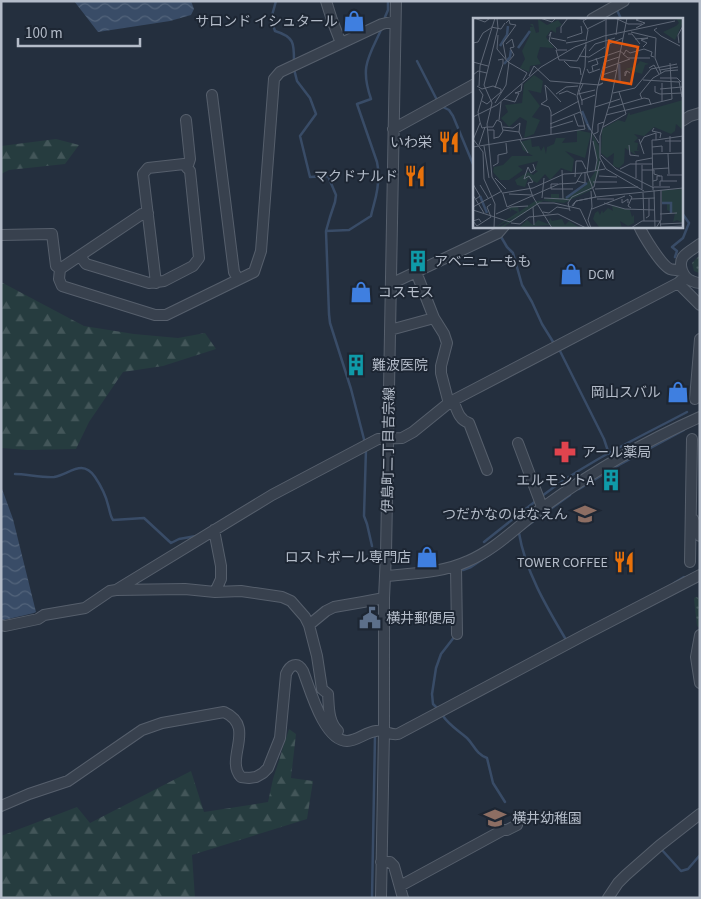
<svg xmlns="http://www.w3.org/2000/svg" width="701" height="899" font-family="'Source Sans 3','Noto Sans JP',sans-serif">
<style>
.grass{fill:url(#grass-dots)}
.forest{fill:url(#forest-firs)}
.water{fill:url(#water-waves)}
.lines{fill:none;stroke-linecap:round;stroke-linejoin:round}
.stream{stroke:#394c67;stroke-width:2.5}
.minor-casing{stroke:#565f6c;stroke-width:12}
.minor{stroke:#38414e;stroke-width:10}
.labels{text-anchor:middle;stroke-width:4;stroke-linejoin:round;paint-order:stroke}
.poi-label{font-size:14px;fill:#b4bcc9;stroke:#1d2633;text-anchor:end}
.street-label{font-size:14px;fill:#b4bcc9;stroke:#1d2633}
.inset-river{fill:none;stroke:#394c67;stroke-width:2.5}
.inset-road{fill:none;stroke:#5e6776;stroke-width:1}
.view{fill:#e8590c;fill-opacity:0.15;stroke:#e8590c;stroke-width:2.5}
.inset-edge{fill:none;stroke:#b4bcc9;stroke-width:2.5}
</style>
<defs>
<pattern id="grass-dots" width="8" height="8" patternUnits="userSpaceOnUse" patternTransform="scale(1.25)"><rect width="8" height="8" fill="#263c3f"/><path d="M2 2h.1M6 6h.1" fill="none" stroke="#435659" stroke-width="1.8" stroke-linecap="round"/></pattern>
<pattern id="forest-firs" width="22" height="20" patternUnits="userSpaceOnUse" patternTransform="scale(1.25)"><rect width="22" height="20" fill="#263c3f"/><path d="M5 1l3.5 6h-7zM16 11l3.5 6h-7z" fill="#435659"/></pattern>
<pattern id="water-waves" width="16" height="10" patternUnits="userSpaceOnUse" patternTransform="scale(1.25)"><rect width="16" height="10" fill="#394c67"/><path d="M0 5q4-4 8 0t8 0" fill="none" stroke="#53647b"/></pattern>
</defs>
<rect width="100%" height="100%" fill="#242f3e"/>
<path class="grass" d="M700,255V273H699L694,271L692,263Z
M695,597H697L699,599L700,627L697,626L694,599Z"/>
<path class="forest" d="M56,139L79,145L65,164L9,170L1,174V146Z
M1,282L84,326L134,334L178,338L205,333L216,349L163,366L123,372L89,422L76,449L28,450L1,448Z
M289,729L296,734L291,778L313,781L307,819L192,855L195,898H1V836L77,807L90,823L191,771L204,812L268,802L273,779Z"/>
<path class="water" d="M74,1H191L194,9L191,15L170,21L98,32Z
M1,486L13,519L36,612L34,613L4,620H1Z"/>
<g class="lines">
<path class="stream" d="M276,1L271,19L275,31C295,37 294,44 294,63
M617,10L621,19
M385,17L388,10V1
M417,61L437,100
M294,69L297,81L310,98L316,114L300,136L310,177L328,176L336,195L335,202L330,217L326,231L329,314L330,323L351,389L365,443
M443,107L449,110L453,116L475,169
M326,231L349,230L371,216C372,211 373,208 374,204C378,190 380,176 377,162L357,104L371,99C360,67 368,58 381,30
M500,235L507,247L513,253L522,285L532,302L542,324L555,345
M675,257L677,251L672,247L683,238L689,223L682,213
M559,349L604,439L609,454
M366,449L364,516L367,524L372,546
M15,474C25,474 44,478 54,477C69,475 82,458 95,477C101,486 106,496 108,505C110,511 110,516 113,520L144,518L171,543L179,539L196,536
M579,489L619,465L684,430
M542,496C586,462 638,438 687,412
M524,528L570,495
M519,533C525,570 546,606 565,638
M484,542L537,500
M463,570L471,567L496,550
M674,583L684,577
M438,709L433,704L432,694L436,668L441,654L455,636
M443,716C450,726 458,730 467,738C474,745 476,754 487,758L493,783L505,802
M661,850H662L681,871L688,869L700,855
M372,898L375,736"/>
<g class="minor-casing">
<path id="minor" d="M326,1L332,20L341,43
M592,19L624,1
M212,95L234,272L238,279
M186,120L190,159L187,168
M682,121L690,116L700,113
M393,129L475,84
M148,213L142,214L60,269L59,279L62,286L155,315H166L254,272L261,251L274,79L280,72L382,24L395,21
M639,226C643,235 661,265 670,269C673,270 678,270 682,271
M1,235L52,234L56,266L60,269
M700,244C695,248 687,252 683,257C678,265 683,278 692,281C694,282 697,283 700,283
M80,256L86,264L149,283L164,281L193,266L199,258L190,171L184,164L148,168L143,174L156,283
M416,272L434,318L444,334L447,343L441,366V373L448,400L450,402
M391,281H397L498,233L504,226
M678,283L700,305
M390,330L434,318
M695,399L700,339
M453,400C457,410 459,420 469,423L487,470
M518,443L542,507
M693,519L700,536
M214,530L221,566V579L215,592
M690,562L692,439
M456,566L457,634
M386,576C413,573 442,573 468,561C497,549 519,524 545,506C593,471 646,441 700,417
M116,590L272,495L378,439L402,438L413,432L450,402L678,283L685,277
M1,625L5,626L38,619L44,615L85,608L110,591L116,590L185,589L215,592L241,591L282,597L291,601L305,617L309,625L317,656L322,689L328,694C329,707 328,721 338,731
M309,625L326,611L334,607L363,602L384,598
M700,635L696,657L700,683
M1,806L29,794L68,781L142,730L162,723L224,712C257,727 224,759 241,777L249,778L256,777L263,773L268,768L280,738L286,674C290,665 297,661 303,671C310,689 324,741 347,741C357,741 366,732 376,731C384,729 390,736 398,734L586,634L700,575
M381,862H390L394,866L403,898
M400,886L503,830H507L517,825
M381,898L384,731V598L386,554L396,1
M608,898L618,883L626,875L659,846L700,814"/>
</g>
<use href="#minor" class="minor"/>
</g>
<defs>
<g id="shop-bare" transform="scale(1.725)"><path d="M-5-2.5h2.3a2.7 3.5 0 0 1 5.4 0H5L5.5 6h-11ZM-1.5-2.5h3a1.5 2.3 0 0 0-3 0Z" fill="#3f7fe0" stroke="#1d2633" stroke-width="2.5" paint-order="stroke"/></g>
<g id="restaurant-bare" transform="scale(1.725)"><path d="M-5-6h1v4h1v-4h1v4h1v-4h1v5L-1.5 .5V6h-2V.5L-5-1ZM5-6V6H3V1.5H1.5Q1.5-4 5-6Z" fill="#e8710a" stroke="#1d2633" stroke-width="2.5" paint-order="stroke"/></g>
<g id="building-bare" transform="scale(1.725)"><path d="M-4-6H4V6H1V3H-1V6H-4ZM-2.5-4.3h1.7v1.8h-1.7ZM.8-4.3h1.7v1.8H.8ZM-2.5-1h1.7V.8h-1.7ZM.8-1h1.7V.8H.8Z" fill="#0f9aa8" stroke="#1d2633" stroke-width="2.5" paint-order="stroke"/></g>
<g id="pharmacy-bare" transform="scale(1.725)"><path d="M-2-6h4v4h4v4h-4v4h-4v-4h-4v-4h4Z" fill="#e0444e" stroke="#1d2633" stroke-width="2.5" paint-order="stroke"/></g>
<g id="school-bare" transform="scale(1.725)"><path d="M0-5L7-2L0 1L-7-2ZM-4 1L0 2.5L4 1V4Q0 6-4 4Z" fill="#8d6e63" stroke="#1d2633" stroke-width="2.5" paint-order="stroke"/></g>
<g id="civic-bare" transform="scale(1.725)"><path d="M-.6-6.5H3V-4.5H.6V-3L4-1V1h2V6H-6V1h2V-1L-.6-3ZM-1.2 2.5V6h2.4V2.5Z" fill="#5c6f8a" stroke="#1d2633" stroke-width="2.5" paint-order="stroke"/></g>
</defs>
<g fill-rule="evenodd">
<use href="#shop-bare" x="354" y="21"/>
<use href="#restaurant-bare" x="449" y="142"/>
<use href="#restaurant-bare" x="415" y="176"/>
<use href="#building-bare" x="418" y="261"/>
<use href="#shop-bare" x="571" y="274"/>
<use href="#shop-bare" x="361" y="292"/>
<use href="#building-bare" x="356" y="365"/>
<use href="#shop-bare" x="678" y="392"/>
<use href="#pharmacy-bare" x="565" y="452"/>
<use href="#building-bare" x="611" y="480"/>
<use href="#school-bare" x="585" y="514"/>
<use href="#shop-bare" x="427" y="557"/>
<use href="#restaurant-bare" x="624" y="562"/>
<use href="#civic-bare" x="370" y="618"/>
<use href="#school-bare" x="495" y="818"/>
</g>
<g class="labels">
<g class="poi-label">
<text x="338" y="26">サロンド イシュタール</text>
<text x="432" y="147">いわ栄</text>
<text x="398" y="181">マクドナルド</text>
<text x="434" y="266" text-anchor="start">アベニューもも</text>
<text x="588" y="279" text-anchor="start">DCM</text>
<text x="378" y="297" text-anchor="start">コスモス</text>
<text x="372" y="370" text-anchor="start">難波医院</text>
<text x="661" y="397">岡山スバル</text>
<text x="582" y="457" text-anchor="start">アール薬局</text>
<text x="594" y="485">エルモントA</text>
<text x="568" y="519">つだかなのはなえん</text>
<text x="411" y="562">ロストボール専門店</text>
<text x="608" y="567">TOWER COFFEE</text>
<text x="386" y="623" text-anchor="start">横井郵便局</text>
<text x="512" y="823" text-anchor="start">横井幼稚園</text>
</g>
<g class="street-label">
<text transform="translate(388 450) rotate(-89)" y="5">伊島町二丁目吉宗線</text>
</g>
</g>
<g transform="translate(473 18)">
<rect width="210" height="210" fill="#242f3e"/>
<path d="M119,116L126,128L127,140L126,155L118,172L91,185L70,183L29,210H26L42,199L21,210L45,194L38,191V194L36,190L45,188L46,194L62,183L75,182H69L78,180V176H86V181L93,180L111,169L122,154L124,144ZM210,171V205L204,202L200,204L202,195L194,192V186L198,185H189V172Z" fill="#263c3f"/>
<path d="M203,0H208L209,6L202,22L190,14L203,8L206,5ZM65,1L74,7L85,2L89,7L83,10V15L78,12L73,19L81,30L67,29L64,39L68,46L57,48L56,54L47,50L52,41L49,33L57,17V9H60L57,6H60L63,15L66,14ZM167,43L176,46L172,47L169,56L152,51L163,48ZM61,57L70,63L68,75L55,72L67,88L59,99L67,102L61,116L51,120L54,103L47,99L36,109L28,100L35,94L32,87L49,85L51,66ZM210,82V112L203,106L202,113L198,116L181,109L171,118L161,116L165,120L161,124L165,125L164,132L167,133H161L163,137L152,130L151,145L146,150L140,148L141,135L134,140L128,135L129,111L145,102L152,104L156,94L157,97ZM104,112L118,115L112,140L92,133L101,141L99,154L88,150L77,162L72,156L64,165L55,160L52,169L44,167L42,162L55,154L60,157L65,153L62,152L65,143L45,148L50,152L36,162H27L20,154L21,149L30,147L39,138H60L50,132L47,124L58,121L59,129L66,128L68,133L71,128L73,136L74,129L81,126L83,120H92L95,116L89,125L104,124ZM139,188L157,192L159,199L161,197V205L155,208L147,203L149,210L126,209L120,201L122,195L125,193L127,197L129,192L130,195L135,190L140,193ZM77,200L79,203L89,201L92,207L96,203L107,210H79L78,207L47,209L54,202L60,207L65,202L75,206Z" fill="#263c3f"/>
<path class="inset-river" d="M27,28L34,17L35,8M45,30L57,13M31,46L37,39L38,32M146,46L147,65M109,93L117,112M7,178L14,195M93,180L114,165M189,185H198V195"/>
<path class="inset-road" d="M1,0L12,4L17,0M24,0L25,10L11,67L19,85L14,106L19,159L30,176L34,189L86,166L103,165L109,155L132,151M67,0L79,4L83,0M95,0L111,1M133,0V37L124,71L114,155L123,179L210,170M142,0L155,6H169M154,0L138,81L127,118V140L133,151L171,173M18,9L28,11L32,5M163,10L172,5L163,2L167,0M184,10L181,12L188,18L207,28M114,11L132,2M158,14L183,20L182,40L188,55M88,15V9L95,0M155,16H159L167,26M25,17L24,31L35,44L54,55L50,62M143,17L145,1M76,18L78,14L76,23L84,31M78,20L93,23M94,20L109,15L108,8M162,21L175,20L168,22L174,25L170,29M113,23L115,12L110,3L115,0M0,25L5,24L10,15L18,10M93,25L112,22M206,25L205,17L210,8M33,26L39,21L41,29L37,30L41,37L35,44M134,27L150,20M171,31L179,34L178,38L181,39M116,33L122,26L142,20M150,36L155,40H177M106,38L116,39L132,29M33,41L30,25L43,7L37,6L36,2L33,5M91,42H86L83,32H94M91,42L104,43L113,27M91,43L97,49L107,50L108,57M0,44L15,48M115,44L147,33L151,36L153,32L157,35L171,31M131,44L146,39M132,50L157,41M176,50L181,47L186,56M114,51L116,55L127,51M187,52L205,49M120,53L119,48L125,46L123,40M154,53L152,58V54L154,53L157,55M0,57L5,53L14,55M129,57L144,52M56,58L61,48L77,63L127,67L130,65L125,67M187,60H204L208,64M170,62L206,64M206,63L209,79M189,65V83M4,68L9,71L20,68L28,71V74M6,68L7,48L22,0M182,68V74L187,76L209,75M22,70L30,46V41L25,42M6,71L10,77L5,94L7,104L9,110L14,109M187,71L209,69M140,75L162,70L178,51L204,46M83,76L93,69L105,68M86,76L94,73L103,77M105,76L122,72M31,81L42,84L46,75H42L48,73L49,66M169,81L167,76L180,60L192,53L205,52M9,83L14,86L28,74M109,83L106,74L110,66M22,85L33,67L36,44M109,87V82L122,77M122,89L147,81M136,90L171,80L176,81L178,87M101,97L105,108H112M133,97L199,81L197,45M78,98L106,83M0,99L24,87L68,49L102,29L131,18L202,3M26,102L28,84M77,106L107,94L109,97M114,106L126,125M15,109H20L24,102L28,104L30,113L26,119L21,120M30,109L40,110L47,105L46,114M130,109L153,96L146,74M77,110L100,103M181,110L179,113L188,115L187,120M15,112H21V121M30,112L46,114L49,121M121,116L125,114V106L131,104M78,117V94L76,89L68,86L74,82L72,67L88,84M0,121L10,134L11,161L22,186L21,210M166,121L171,136M0,122L7,105M47,122L55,135M183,122L210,118M120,123L124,142L122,153M192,123H208M167,126L171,119L183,115V122H179L180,172M6,127L12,109M156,127L157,137L166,138M11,128L16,160M0,129L112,111L104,78L112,49L113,24M179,129L189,128V134M197,134V118M179,136L210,135M195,136L196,156M128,137L143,151L181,170M60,146L62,152L58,155L55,149L51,161L56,158L60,164L55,165L60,179L79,210M169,147V171M20,148L25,145V137L34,135L33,125M147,151L157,146H179M180,151L196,150M89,152L90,181L97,182M169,152H181V156L187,158M194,157H210V168M126,158L144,159M102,159L103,143H109L113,151M22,160L33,171M163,160V143L179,140M104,163L112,165V154M180,163L184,162V158H189V163M120,164H144M0,166L7,178L3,181M85,166H78V171H100M7,167L15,180M187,168V163H204M181,169H197M122,171L165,169M181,172L182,209M30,175L60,170L91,156L109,155M170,175L171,203M36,176L59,177M0,177L11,195M156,177L159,179L155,188L158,190M69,180L71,160M71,180L90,181M124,181H141M149,181V185L155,181V185M158,181L182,180M131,185L152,191L182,192M99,188L101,185L103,183L123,179L103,183L100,188M0,189L29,173M60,189L61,207M119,191L152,178M0,192L37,204L66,185H81L107,191L116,210M97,193L95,185L99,179L121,169L127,143M70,194L76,195L84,189L96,191M23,196L38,189L55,188M187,196L204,195M173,200L176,198V180M38,205L47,206L56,199L85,196L113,210M188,206L210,205M4,208L18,199L14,189L18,186M4,208L0,203L6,201L8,204M188,209L210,208M118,210L115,202L119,189L118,173M158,210L169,203H187L188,210M183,210L188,202V172"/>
<path class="view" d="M136,23L165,29L158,66L129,61Z"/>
<rect width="210" height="210" class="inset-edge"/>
</g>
<rect width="701" height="899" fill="none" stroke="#b4bcc9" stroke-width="5"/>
<path d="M18 38v8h122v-8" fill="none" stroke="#b4bcc9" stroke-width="2.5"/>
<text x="25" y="38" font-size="15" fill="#b4bcc9" stroke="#1d2633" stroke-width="4" paint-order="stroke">100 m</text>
</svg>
